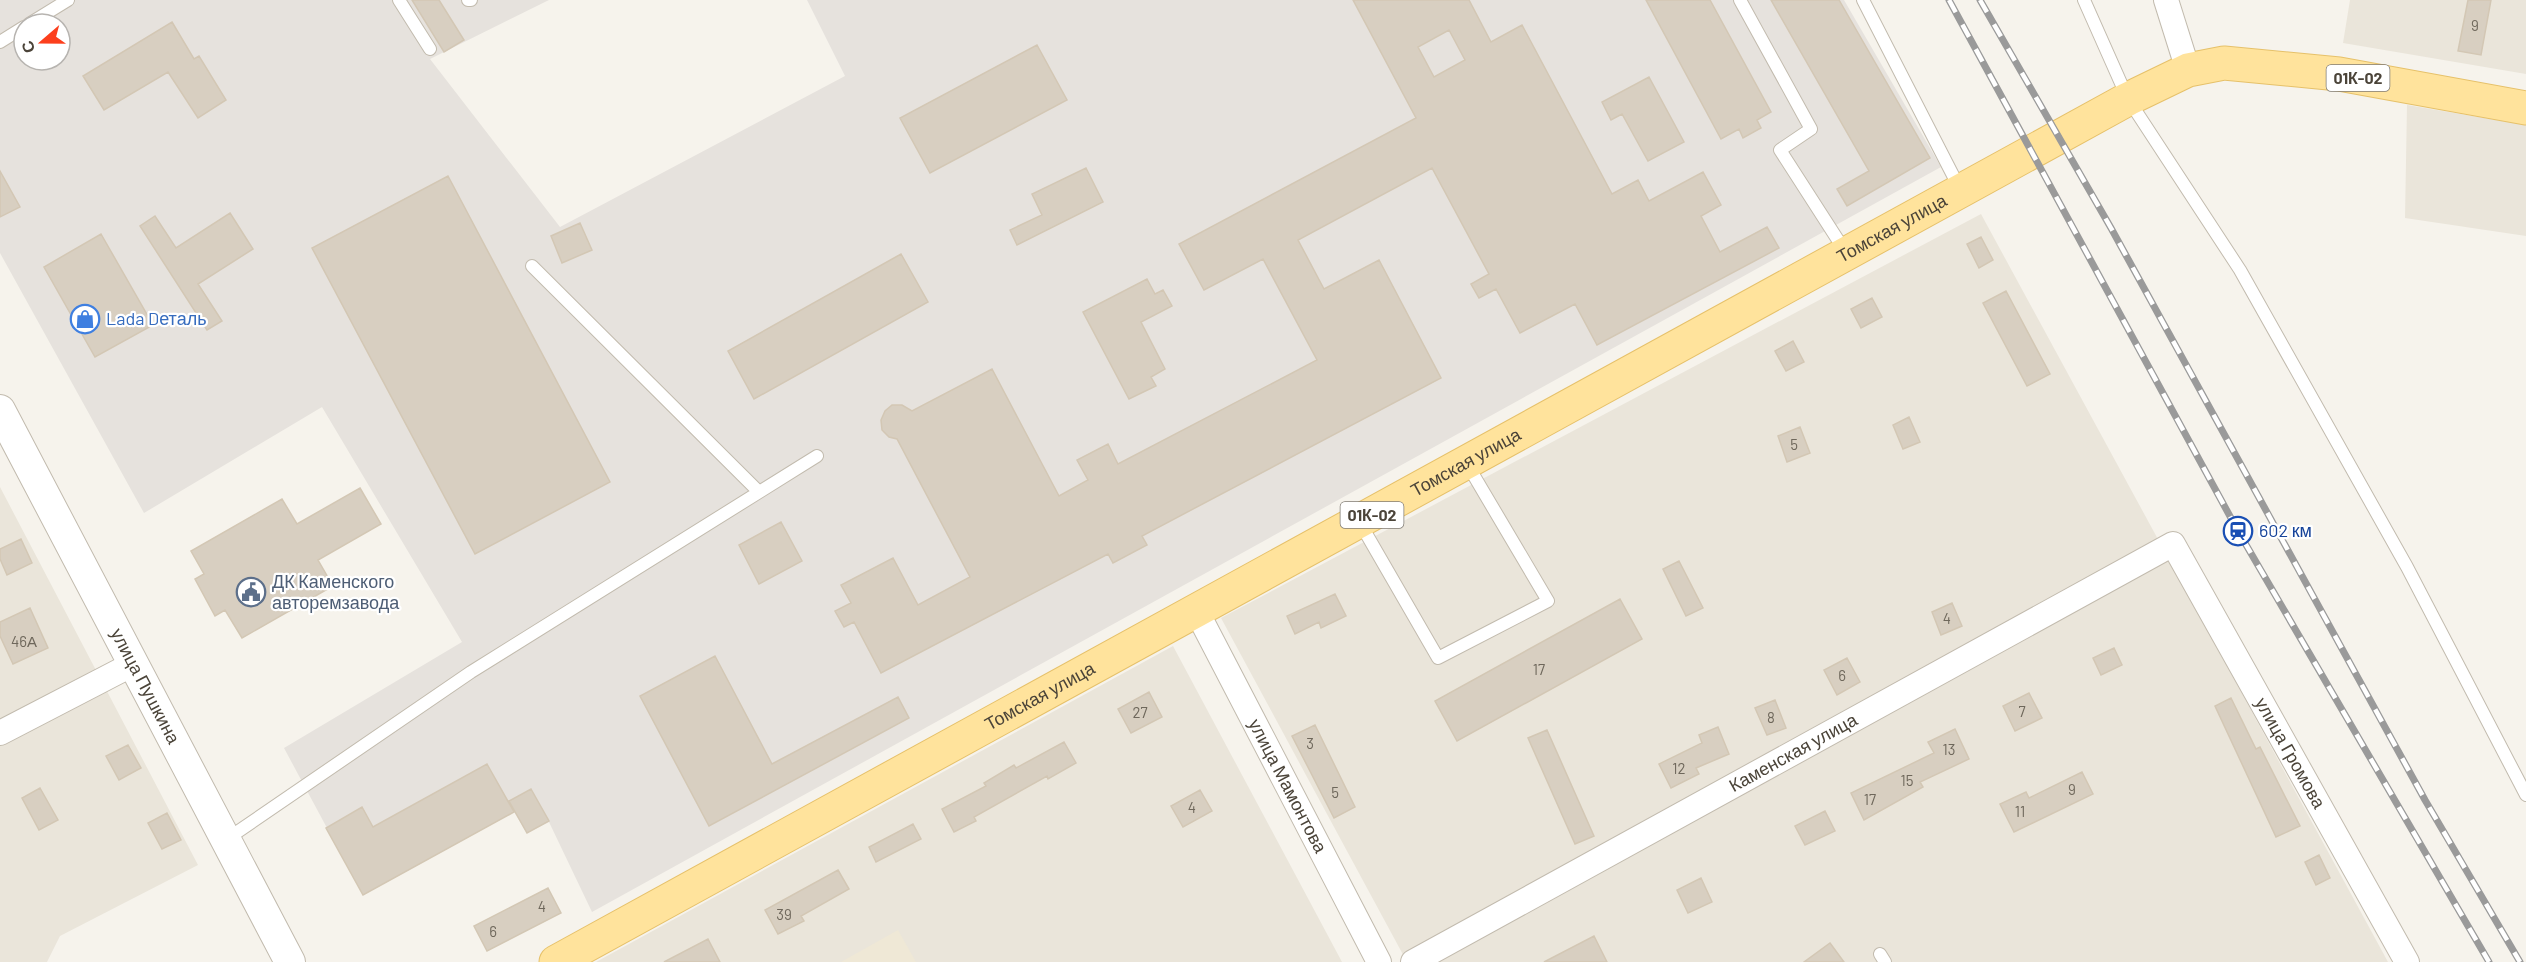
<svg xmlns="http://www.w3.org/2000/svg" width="2526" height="962" font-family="Barlow,sans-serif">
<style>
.residential{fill:#eae5da}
.industrial{fill:#e6e2dd;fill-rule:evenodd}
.education{fill:#efe8d6}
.building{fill:#d8cfc1;stroke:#d3c7b4;stroke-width:1.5;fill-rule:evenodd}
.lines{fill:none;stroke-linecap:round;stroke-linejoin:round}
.service-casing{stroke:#c2bbae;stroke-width:14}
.minor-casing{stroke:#c2bbae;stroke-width:26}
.tertiary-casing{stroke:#c2bbae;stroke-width:32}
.primary-casing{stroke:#e6c16a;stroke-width:35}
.service{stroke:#fff;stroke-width:12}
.minor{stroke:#fff;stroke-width:24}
.tertiary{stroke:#fff;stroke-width:30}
.primary{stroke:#ffe39c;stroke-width:33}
.rail-casing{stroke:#9a9a9a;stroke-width:7}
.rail{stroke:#fff;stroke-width:4.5;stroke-dasharray:14;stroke-linecap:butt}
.labels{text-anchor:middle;stroke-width:4.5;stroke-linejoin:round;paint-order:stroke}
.number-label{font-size:15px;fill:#6e675b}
.shield{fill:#fff;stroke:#817c74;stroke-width:1.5}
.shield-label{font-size:16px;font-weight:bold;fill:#4b4439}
.street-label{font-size:18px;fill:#4b4439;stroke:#fff}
.shop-label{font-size:18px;fill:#366cbe;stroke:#fff;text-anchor:start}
.transit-label{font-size:18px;fill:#164399;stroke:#fff;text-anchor:start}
.service-label{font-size:18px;fill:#4e5e75;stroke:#fff;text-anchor:start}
</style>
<rect width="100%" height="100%" fill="#f6f3ec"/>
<path class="residential" d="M2350,0H2526V74L2343,43Z
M2407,105L2526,125V236L2405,218Z
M1981,214L2388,962H1407L1221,618Z
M0,487L198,865L60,936L47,962H0Z
M1173,646L1342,962H596Z"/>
<path class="industrial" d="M0,0H549L430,59L560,227L845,76L807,0H1844L1941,167L592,912L549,822L527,833L514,812L363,895L284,748L462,642L322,407L144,513L0,253ZM24,24H60V60H24Z"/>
<path class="education" d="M898,930L916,962H841Z"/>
<path class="building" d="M412,0H439L464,40L444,52Z
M1353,0H1469L1491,42L1522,25L1612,194L1638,180L1649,201L1703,172L1721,205L1701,216L1720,252L1767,227L1779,248L1597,345L1575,304L1520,333L1496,289L1479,298L1471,284L1489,274L1432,168L1298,240L1324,289L1379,260L1441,378L1142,536L1147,545L1113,563L1108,554L881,673L854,622L844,627L835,611L851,603L841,585L893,558L918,605L970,577L897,439L889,437L882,430L881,420L885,411L892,405H902L912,411L992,369L1059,496L1088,480L1077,460L1108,444L1118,464L1317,360L1263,259L1204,290L1179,244L1416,118ZM1449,30L1465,60L1434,77L1418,47Z
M1646,0H1710L1771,112L1757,120L1761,128L1743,138L1739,129L1721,139Z
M1771,0H1839L1930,158L1847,206L1837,189L1869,171Z
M2468,0H2491L2481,55L2458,51Z
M172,22L194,59L199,56L226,100L198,118L168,72L104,110L83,76Z
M1037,45L1067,100L930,173L900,118Z
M1649,77L1684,142L1648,161L1622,114L1611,120L1602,102Z
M1086,168L1103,202L1017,245L1010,230L1042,215L1032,194Z
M0,171L20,207L0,217Z
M448,176L610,482L475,554L312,248Z
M230,213L253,249L198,284L222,321L207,330L140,226L155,216L176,248Z
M580,223L592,250L562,263L551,236Z
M101,234L153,325L95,357L44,267Z
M1981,237L1993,260L1979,268L1967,244Z
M901,254L928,302L754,399L728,351Z
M1147,279L1155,294L1163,290L1172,306L1141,322L1165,369L1151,377L1156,386L1129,399L1083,312Z
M2006,291L2050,374L2027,386L1983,303Z
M1872,298L1882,317L1861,328L1851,309Z
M1793,341L1804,362L1786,371L1775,351Z
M1909,417L1920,442L1903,449L1893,425Z
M1800,427L1810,453L1787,462L1778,436Z
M360,488L381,524L318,560L333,586L242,638L225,610L215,616L195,579L204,574L191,551L282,499L297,524Z
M781,522L802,561L759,584L739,545Z
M21,539L32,563L7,575L0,559V549Z
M1679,561L1703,608L1686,616L1663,569Z
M1335,594L1346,616L1321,628L1319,622L1295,634L1287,616Z
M1620,599L1642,639L1457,741L1435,701Z
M1952,603L1962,626L1941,635L1932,612Z
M30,608L48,648L13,664L0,636V622Z
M2114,648L2122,665L2101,675L2093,658Z
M715,656L772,764L898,697L909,718L709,826L640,696Z
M1847,658L1860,682L1837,695L1824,670Z
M1149,692L1162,717L1131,733L1118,709Z
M2029,693L2042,718L2015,731L2003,706Z
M2231,698L2256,749L2260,747L2300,826L2276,837L2215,706Z
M1775,700L1786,728L1767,735L1755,708Z
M1315,725L1355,807L1334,818L1292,736Z
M1718,727L1729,754L1696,768L1699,774L1671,788L1659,764L1702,743L1699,735Z
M1955,729L1969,759L1920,782L1923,787L1864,820L1851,793L1934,753L1928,742Z
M1547,730L1594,836L1575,844L1528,738Z
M1064,742L1076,763L1048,779L1047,776L974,817L976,821L954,832L942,809L986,786L984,783L1014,765L1016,768Z
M128,745L141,768L119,780L106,756Z
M487,764L514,812L363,895L326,828L362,807L373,827Z
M2082,772L2093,794L2014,832L2000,804L2026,792L2029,798Z
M40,788L58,820L39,830L22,798Z
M531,789L549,821L527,833L509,801Z
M1200,790L1212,811L1183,827L1171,806Z
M1825,811L1835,831L1805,845L1795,826Z
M167,813L181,840L162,849L148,823Z
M913,824L921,839L876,862L869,847Z
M2319,855L2330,878L2316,885L2305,862Z
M838,870L849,889L801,916L804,921L778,934L765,910Z
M1701,878L1712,902L1688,913L1677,890Z
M548,888L561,913L487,951L474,926Z
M1594,936L1607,962H1544Z
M708,939L720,962H664Z
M1830,943L1844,962H1804Z"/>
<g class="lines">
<g class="service-casing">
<path id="service" d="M399,0L430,49
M468,0H471
M1740,0L1811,129L1780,150L1845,251
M1863,0L1960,189
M2084,0L2128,99L2240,270L2407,567L2526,795
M29,24L68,0
M0,42L24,27
M532,266L759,492
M1360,523L1438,658L1548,601L1467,464
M227,839L471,672L817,456
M1880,954L1885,962"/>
</g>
<g class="minor-casing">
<g id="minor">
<path d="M2166,0L2188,70"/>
<path id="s1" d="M1197,612L1379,962"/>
<path d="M0,733L133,664"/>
<path id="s2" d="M1413,962L2173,544L2407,962"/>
</g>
</g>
<g class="tertiary-casing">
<g id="tertiary">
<path id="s3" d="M0,410L290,962"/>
</g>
</g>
<g class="primary-casing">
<g id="primary">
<path id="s4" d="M556,962L2128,99L2188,70L2224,63L2339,74L2526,108"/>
</g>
</g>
<use href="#service" class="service"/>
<use href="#minor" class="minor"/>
<use href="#tertiary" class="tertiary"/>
<use href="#primary" class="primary"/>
<g class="rail-casing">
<path id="rail" d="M1949,0L2238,531L2489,962
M1980,0L2111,228L2425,800L2520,962"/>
</g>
<use href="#rail" class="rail"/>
</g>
<defs>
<g id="shop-ring" transform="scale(1.5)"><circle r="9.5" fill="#fff" stroke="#3f7fe0" stroke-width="1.5"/><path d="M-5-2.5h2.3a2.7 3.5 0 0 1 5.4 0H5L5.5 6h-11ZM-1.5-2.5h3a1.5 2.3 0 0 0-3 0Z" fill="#3f7fe0"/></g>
<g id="station-ring" transform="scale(1.5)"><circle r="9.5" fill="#fff" stroke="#1a4fb4" stroke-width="1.5"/><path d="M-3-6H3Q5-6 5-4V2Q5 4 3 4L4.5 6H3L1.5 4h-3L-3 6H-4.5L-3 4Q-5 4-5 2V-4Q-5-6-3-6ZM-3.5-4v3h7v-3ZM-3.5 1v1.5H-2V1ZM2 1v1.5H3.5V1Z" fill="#1a4fb4"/></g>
<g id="civic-ring" transform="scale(1.5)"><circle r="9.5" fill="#fff" stroke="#5c6f8a" stroke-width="1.5"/><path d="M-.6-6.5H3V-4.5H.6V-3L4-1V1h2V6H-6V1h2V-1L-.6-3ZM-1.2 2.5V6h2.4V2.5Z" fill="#5c6f8a"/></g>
</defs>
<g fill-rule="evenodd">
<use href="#shop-ring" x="85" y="319"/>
<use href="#station-ring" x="2238" y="531"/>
<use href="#civic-ring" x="251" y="592"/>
</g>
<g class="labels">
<g class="number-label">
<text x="2475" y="31">9</text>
<text x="1794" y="450">5</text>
<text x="1947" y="624">4</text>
<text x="24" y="647">46А</text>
<text x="1539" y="675">17</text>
<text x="1842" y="681">6</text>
<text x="2022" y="717">7</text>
<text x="1140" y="718">27</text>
<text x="1771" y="723">8</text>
<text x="1310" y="749">3</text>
<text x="1949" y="755">13</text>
<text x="1679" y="774">12</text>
<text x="1907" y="786">15</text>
<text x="2072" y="795">9</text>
<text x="1335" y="798">5</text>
<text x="1870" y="805">17</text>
<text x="1192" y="813">4</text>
<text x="2020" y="817">11</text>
<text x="542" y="912">4</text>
<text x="784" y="920">39</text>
<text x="493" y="937">6</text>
</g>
<g class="shield">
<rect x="2326.5" y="65" width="63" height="26" rx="4.5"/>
<rect x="1340.5" y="502" width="63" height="26" rx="4.5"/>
</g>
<g class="shield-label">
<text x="2358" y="84">01К-02</text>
<text x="1372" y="521">01К-02</text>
</g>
<g class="street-label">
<text dy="6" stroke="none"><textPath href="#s4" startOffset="1524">Томская улица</textPath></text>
<text dy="6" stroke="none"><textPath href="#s4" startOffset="1038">Томская улица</textPath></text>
<text dy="6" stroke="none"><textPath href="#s3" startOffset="312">улица Пушкина</textPath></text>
<text dy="6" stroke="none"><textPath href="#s4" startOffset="552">Томская улица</textPath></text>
<text dy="6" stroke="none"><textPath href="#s2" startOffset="434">Каменская улица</textPath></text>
<text dy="6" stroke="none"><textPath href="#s2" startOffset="1107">улица Громова</textPath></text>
<text dy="6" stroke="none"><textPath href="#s1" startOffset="196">улица Мамонтова</textPath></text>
</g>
<g class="shop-label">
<text x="106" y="325">Lada Dеталь</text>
</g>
<g class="transit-label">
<text x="2259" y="537">602 км</text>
</g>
<g class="service-label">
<text x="272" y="588">ДК Каменского<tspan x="272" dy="21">авторемзавода</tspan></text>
</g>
</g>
<g transform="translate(42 42) rotate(250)"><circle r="28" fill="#ffffff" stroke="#b7b4b0" stroke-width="1.5"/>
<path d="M0-4.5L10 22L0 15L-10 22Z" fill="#fc3f1d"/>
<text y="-9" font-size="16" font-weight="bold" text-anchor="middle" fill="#4b4439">С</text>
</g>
</svg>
